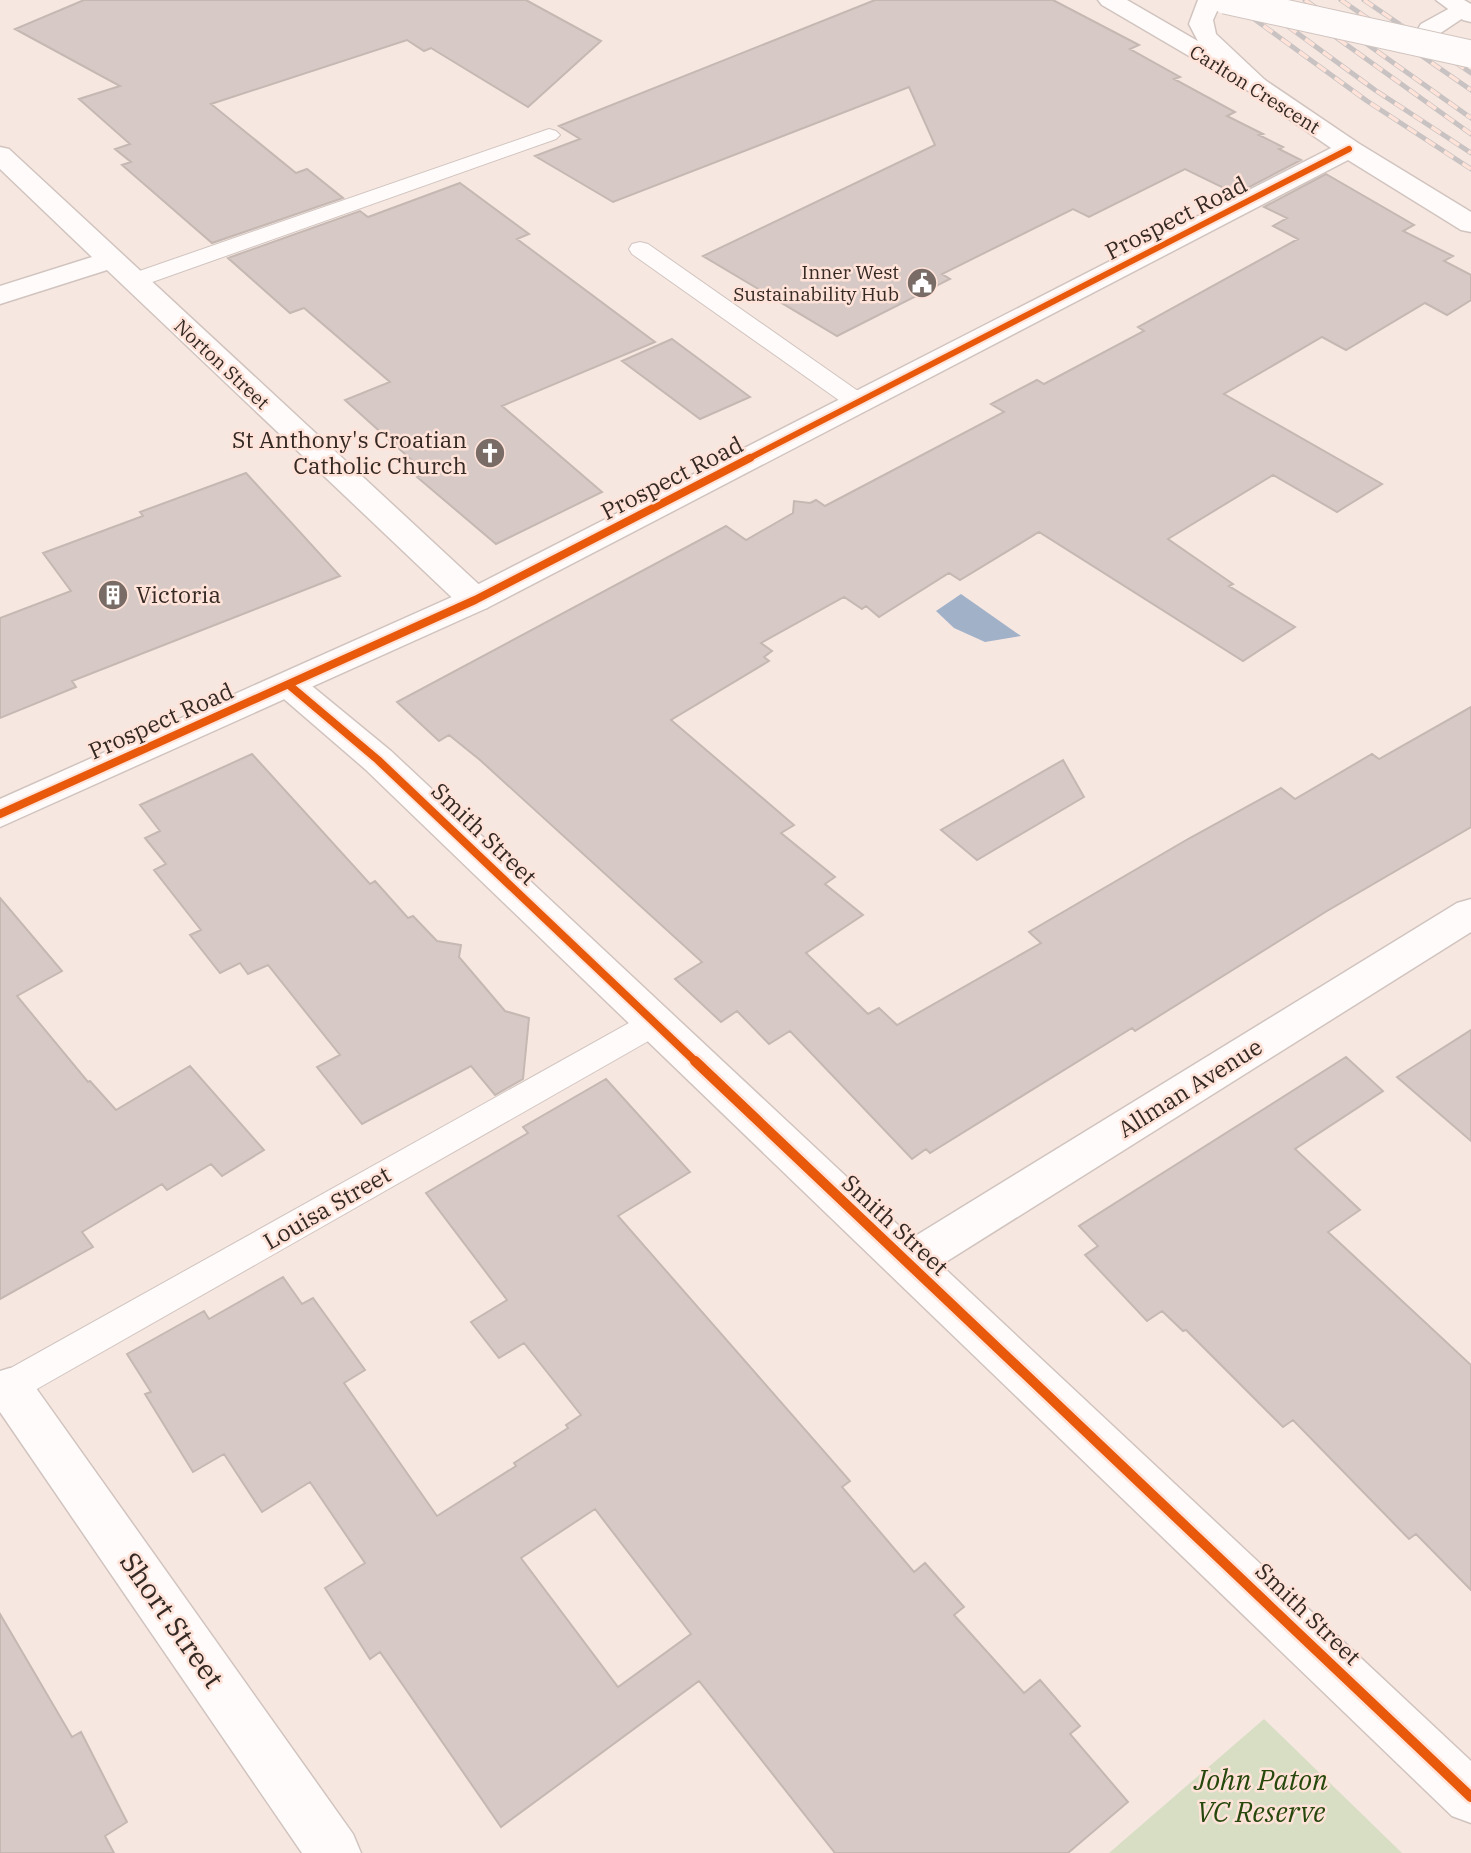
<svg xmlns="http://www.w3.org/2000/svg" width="1471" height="1853" font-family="'IBM Plex Serif',serif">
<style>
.green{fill:#d7dec4}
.water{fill:#a0b1c8}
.building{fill:#d7c9c5;stroke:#c5b8b3;stroke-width:2;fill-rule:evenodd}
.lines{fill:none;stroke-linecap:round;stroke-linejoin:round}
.lane-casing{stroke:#d1c4bf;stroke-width:2}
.street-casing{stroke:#d1c4bf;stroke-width:3}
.secondary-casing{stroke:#d1c4bf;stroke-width:3}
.highway-casing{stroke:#d1c4bf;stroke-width:3}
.lane{fill:#fefbfa;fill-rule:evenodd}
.street{fill:#fefbfa;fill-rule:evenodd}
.secondary{fill:#fefbfa;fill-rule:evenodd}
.highway{fill:#fefbfa;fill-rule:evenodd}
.rail-casing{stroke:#c8c3c2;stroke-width:5}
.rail{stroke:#ffe3d9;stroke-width:3.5;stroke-dasharray:11;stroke-linecap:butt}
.highway-bridge-casing{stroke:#d1c4bf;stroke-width:29;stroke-linecap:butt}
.highway-bridge{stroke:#fefbfa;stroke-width:27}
.cycleway-far2-casing{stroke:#ffe3d9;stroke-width:10}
.cycleway-far1-casing{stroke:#ffe3d9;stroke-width:12}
.cycleway-casing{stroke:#ffe3d9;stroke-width:15}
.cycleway-far2{stroke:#e8590c;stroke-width:6}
.cycleway-far1{stroke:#e8590c;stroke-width:8}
.cycleway{stroke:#e8590c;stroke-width:10}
.labels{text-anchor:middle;stroke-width:5;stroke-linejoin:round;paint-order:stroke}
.far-street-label{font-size:19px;fill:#352924;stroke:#ffe3d9}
.far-poi-label{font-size:19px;fill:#352924;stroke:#ffe3d9;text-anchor:end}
.street-label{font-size:23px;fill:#352924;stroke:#ffe3d9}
.poi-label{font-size:23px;fill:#352924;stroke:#ffe3d9;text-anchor:end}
.near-street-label{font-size:28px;fill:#352924;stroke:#ffe3d9}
.near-park-label{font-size:28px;font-style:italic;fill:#26480c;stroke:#ffe3d9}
</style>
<rect width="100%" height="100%" fill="#f7e7e1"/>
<path class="green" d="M1264,1719L1402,1853H1109Z"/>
<path class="water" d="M961,594L1021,636L985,642L954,628L936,611Z"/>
<path class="building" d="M84,0H526L601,41L528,107L431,48L424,51L407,40L211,104L296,173L307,169L343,198L212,243L122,165L131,162L115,149L130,144L79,99L120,86L15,29Z
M875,0H1053L1139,45L1130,49L1180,77L1174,79L1235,112L1227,116L1263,134L1259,135L1283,147L1279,149L1301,160L1236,194L1185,169L1089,217L1073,209L942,274L950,279L837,336L703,256L935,145L909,87L613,202L535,156L580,139L559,126Z
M1326,174L1414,225L1403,231L1453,256L1444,261L1471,275V300L1447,315L1425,303L1346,350L1322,337L1224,394L1382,484L1337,512L1273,475L1168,539L1233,584L1229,586L1295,627L1243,661L1039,532L960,580L949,573L879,617L866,606L862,609L844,597L761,643L772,651L764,657L769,661L671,720L794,825L781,833L835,877L825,884L863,915L806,953L868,1014L879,1008L897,1025L1041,943L1029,932L1188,839L1281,788L1295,799L1372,754L1379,759L1471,707V827L1327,911L1135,1031L1132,1028L930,1153L926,1149L912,1159L790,1031L769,1044L737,1011L721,1022L675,979L702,962L480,760L449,735L439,741L397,702L726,526L746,540L793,513L794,501L810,503L816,500L825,506L1004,412L991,404L1037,380L1044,384L1144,331L1138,327L1298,239L1273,226L1287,218L1264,207Z
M460,183L529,234L517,239L655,342L502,406L602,492L496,544L417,477L426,473L345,400L390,382L304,308L290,313L228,258L360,211L368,217Z
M672,339L750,397L700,419L622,361Z
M246,473L340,576L72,681L76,687L0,718V618L71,591L43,553L143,516L140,512Z
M252,754L370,884L375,881L408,918L413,916L437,941L461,945L459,957L505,1011L529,1018L523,1079L495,1095L471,1066L362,1124L317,1067L340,1055L268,965L248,974L240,963L220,973L190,935L201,930L154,870L166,864L145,838L160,831L140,805Z
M1063,760L1084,797L977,860L941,830Z
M0,898L62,971L17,996L88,1082L90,1081L116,1110L190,1066L264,1150L222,1176L211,1164L167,1190L162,1184L82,1232L93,1247L0,1299Z
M1471,1030V1141L1397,1077Z
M1346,1057L1383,1091L1295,1149L1360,1210L1328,1232L1471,1365V1590L1416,1534L1409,1539L1293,1420L1283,1427L1186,1330L1183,1331L1162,1311L1147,1321L1085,1255L1098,1246L1079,1226Z
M606,1079L690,1172L618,1216L850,1481L842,1487L914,1572L925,1563L964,1607L954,1615L1024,1693L1040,1680L1080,1726L1070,1734L1128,1802L1068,1853H835L699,1681L501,1827L380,1652L370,1659L325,1588L365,1563L310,1482L262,1512L224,1454L193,1472L145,1394L151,1392L127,1354L204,1311L209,1319L283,1277L302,1304L313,1298L365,1370L344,1383L437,1516L516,1466L514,1463L568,1428L566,1425L581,1415L524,1343L499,1358L471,1322L507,1300L426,1193L528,1133L523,1127ZM595,1509L691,1634L618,1687L521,1558Z
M0,1614L72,1737L81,1732L127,1822L105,1836L114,1853H0Z"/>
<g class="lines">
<g class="lane-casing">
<path id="lane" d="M549,129L556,131L560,135L556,139L141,286H125L121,281L125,276Z
M640,242L648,244L868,398L871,403L868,408H850L632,254L629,249L632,244Z
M654,1009L666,1013L670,1022L666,1031L0,1410V1374Z"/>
</g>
<g class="street-casing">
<path id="street" d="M0,147L9,149L487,592L492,600L487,608L475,611L463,608L107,270L0,304V286L92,257L0,169Z
M289,673L301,677L391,751L912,1238L1457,903L1471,899V932L941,1265L1471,1761V1823L1452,1816L365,769L277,693L272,685L277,677Z
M10,1368L26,1374L353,1834L361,1853H302L0,1412V1371Z"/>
</g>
<g class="secondary-casing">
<path id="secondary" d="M1098,0H1127L1265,80L1358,143L1471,212V232L1461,230L1348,160L487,608L0,827V799L463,592L1331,148L1247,90L1102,5Z
M1436,0H1464L1471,4V22L1463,20Z"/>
</g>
<g class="highway-casing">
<path id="highway" d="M1198,0H1222L1213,20L1216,34L1265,80L1268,85L1265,90H1247L1201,47L1189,24Z
M1461,2L1471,6L1469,14L1439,34H1421L1418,29L1421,24Z"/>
</g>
<use href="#lane" class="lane"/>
<use href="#street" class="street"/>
<use href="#secondary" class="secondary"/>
<use href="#highway" class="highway"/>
<g class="rail-casing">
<path id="rail" d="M1228,0L1367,101L1471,169
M1252,0L1375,90L1471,153
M1284,0L1471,134
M1305,0L1471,118
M1341,0L1471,90
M1364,0L1471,73"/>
</g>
<use href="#rail" class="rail"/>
<g class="highway-bridge-casing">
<path id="highway-bridge" d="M1225,0L1471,54"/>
</g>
<use href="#highway-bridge" class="highway-bridge"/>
<g class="cycleway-far2-casing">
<path id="cycleway-far2" d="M746,460L1349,149"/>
</g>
<g class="cycleway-far1-casing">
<path id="cycleway-far1" d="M289,685L378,760L697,1063
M0,814L475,600L750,458"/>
</g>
<g class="cycleway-casing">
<path id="cycleway" d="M695,1061L1471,1797"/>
</g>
<use href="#cycleway-far2" class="cycleway-far2"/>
<use href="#cycleway-far1" class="cycleway-far1"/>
<use href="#cycleway" class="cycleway"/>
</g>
<defs>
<g id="civic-disc" transform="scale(1.575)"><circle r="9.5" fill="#796c66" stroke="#ffe3d9"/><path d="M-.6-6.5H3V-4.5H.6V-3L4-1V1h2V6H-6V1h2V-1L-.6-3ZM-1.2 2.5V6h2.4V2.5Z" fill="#fff"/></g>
<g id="church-disc" transform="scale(1.575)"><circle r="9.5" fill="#796c66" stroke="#ffe3d9"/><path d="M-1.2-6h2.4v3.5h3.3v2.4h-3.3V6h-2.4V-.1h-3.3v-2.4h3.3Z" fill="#fff"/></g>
<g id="building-disc" transform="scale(1.575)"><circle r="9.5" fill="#796c66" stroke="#ffe3d9"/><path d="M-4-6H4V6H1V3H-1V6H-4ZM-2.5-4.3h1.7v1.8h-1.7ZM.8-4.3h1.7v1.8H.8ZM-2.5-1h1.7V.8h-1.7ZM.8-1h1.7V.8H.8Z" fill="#fff"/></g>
</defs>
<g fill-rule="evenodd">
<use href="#civic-disc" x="922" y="283"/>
<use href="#church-disc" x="490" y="453"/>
<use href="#building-disc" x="113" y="595"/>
</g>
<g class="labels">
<g class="far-street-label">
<text transform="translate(1255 89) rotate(32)" y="7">Carlton Crescent</text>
<text transform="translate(222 364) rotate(43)" y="7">Norton Street</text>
</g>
<g class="far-poi-label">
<text x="899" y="279">Inner West<tspan x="899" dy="22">Sustainability Hub</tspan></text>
</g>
<g class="street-label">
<text transform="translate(1176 218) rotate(-27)" y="8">Prospect Road</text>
<text transform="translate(672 478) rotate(-27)" y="8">Prospect Road</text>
<text transform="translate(161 721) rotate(-24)" y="8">Prospect Road</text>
<text transform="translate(484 834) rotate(44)" y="8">Smith Street</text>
<text transform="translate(1190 1088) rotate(-32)" y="8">Allman Avenue</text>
<text transform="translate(327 1208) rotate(-30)" y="8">Louisa Street</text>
<text transform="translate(895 1225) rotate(43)" y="8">Smith Street</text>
<text transform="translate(1308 1614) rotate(44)" y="8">Smith Street</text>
</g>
<g class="poi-label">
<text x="467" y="448">St Anthony's Croatian<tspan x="467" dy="26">Catholic Church</tspan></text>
<text x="136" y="603" text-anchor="start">Victoria</text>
</g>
<g class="near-street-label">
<text transform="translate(172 1620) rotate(55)" y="10">Short Street</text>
</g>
<g class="near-park-label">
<text x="1261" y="1790">John Paton<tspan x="1261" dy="32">VC Reserve</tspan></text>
</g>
</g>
</svg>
